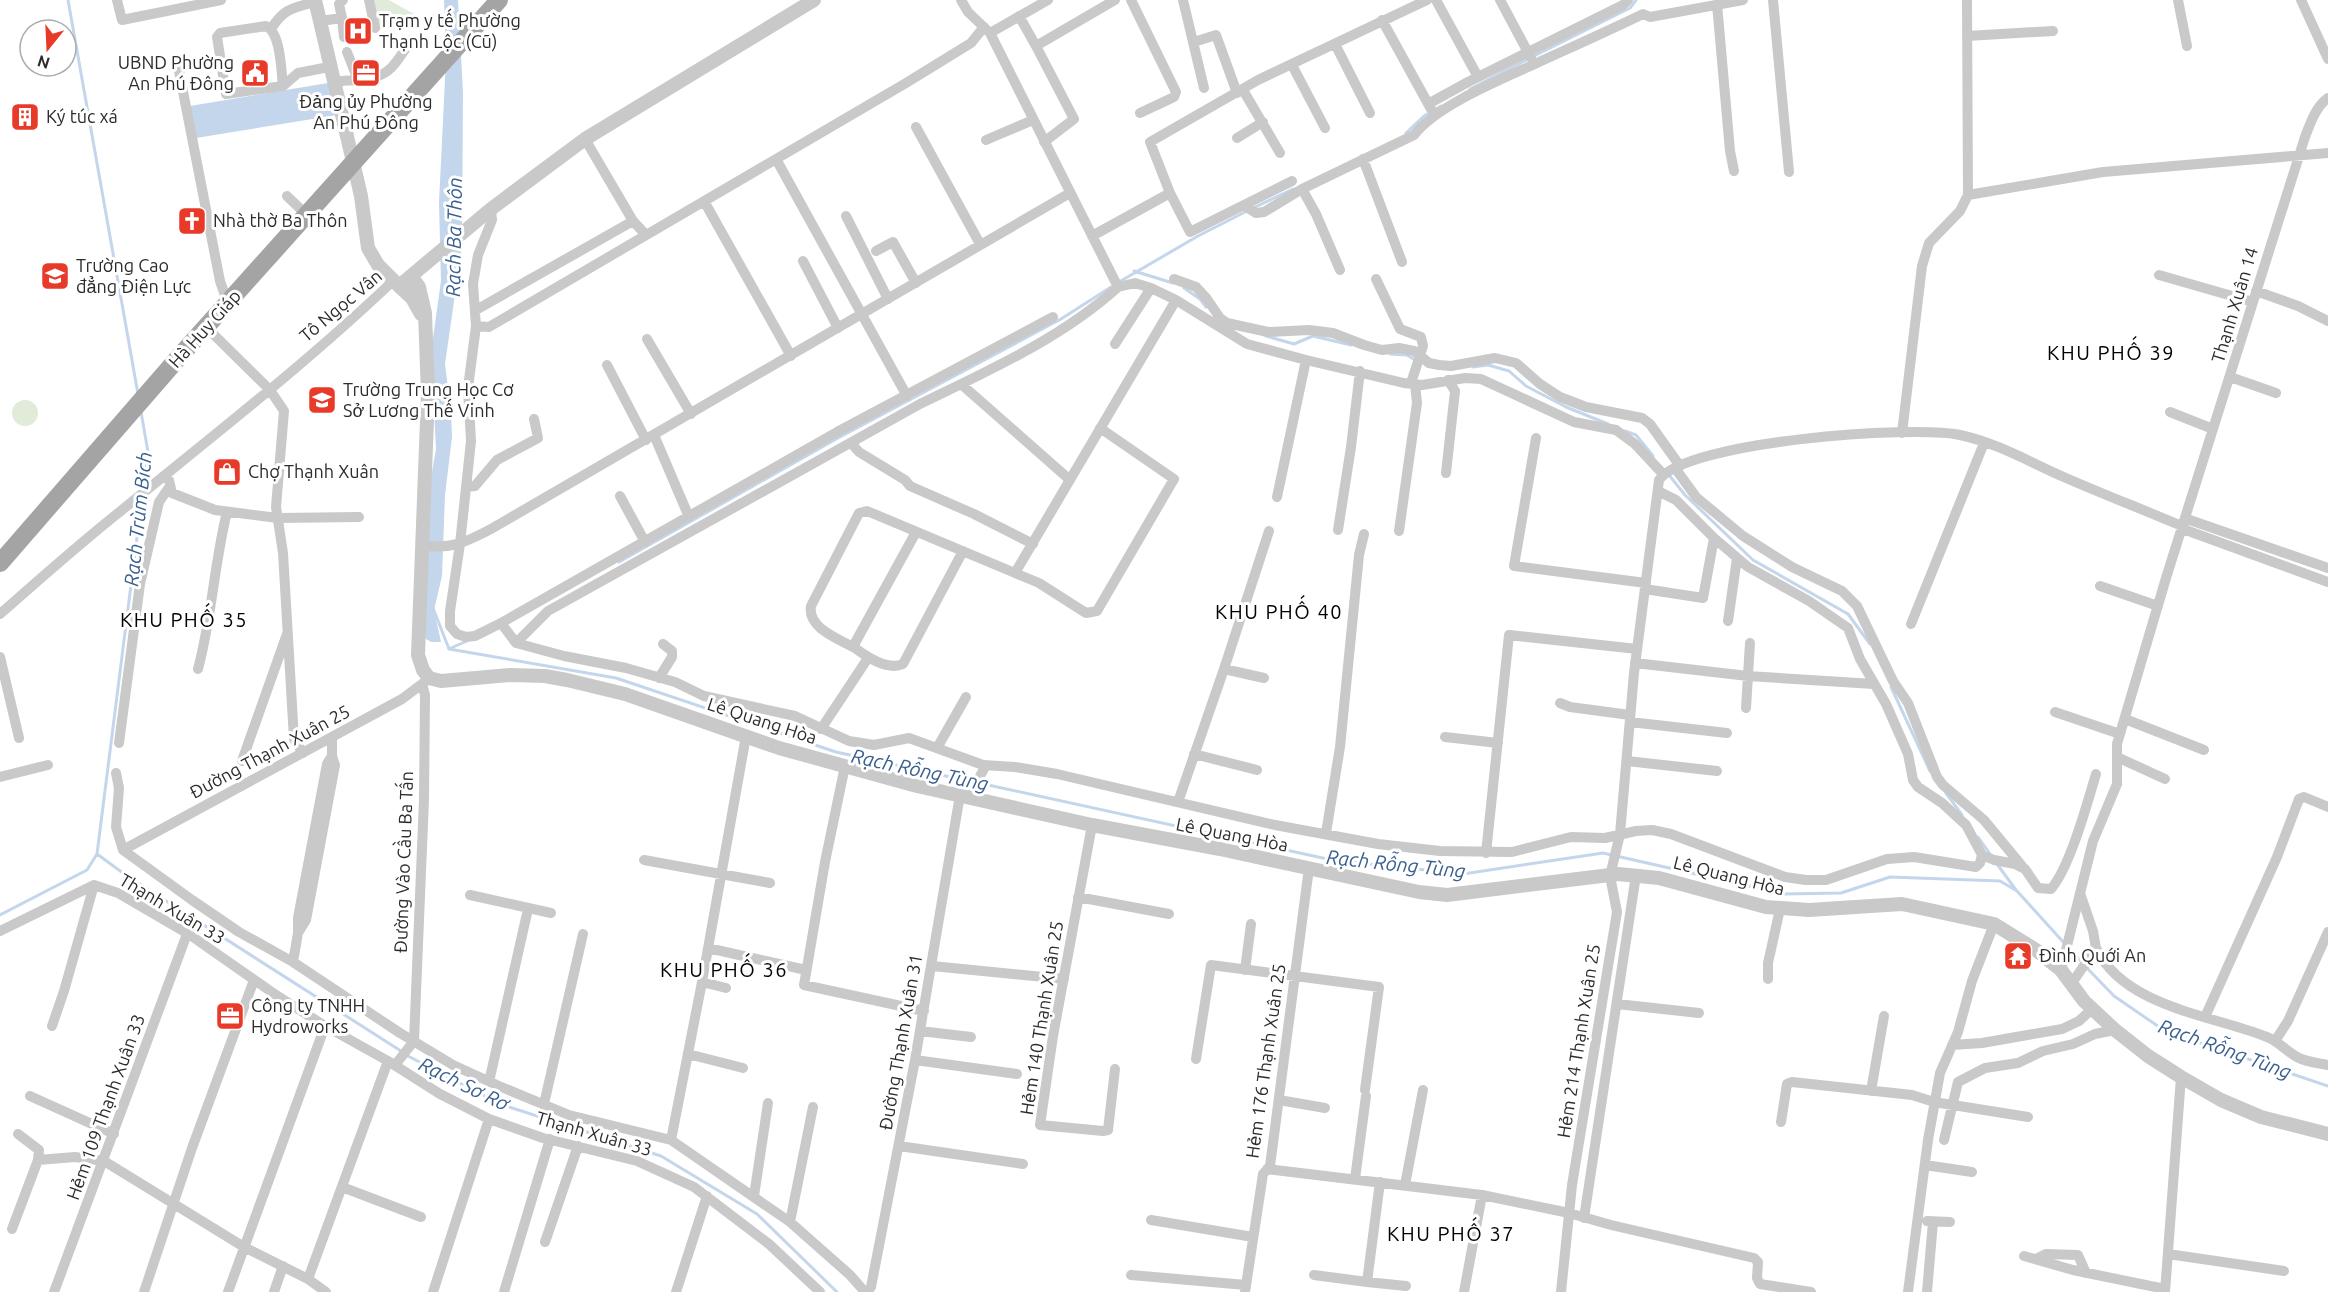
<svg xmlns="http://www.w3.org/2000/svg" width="2328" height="1292" font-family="Ubuntu,sans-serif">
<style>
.green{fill:#e0ebd9}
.water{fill:#c4d6eb}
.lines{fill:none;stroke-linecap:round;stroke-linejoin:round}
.stream{stroke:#c4d6eb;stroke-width:3}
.minor{stroke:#c9c9c9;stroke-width:10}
.tertiary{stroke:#c9c9c9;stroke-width:14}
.primary{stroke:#a4a4a4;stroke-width:18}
.labels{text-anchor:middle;stroke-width:6;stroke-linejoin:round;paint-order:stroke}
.poi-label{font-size:18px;fill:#2c2c2c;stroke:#fff;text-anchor:start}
.street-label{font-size:18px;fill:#2c2c2c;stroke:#fff}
.water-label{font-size:20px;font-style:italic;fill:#39608f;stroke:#fff}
.neighbourhood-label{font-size:20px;letter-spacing:1.5px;fill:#000;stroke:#fff}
</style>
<rect width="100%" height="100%" fill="#fff"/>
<path class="green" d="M371,0H389L419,17L378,30Z
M12 413a13 13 0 1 1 26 0a13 13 0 1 1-26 0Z"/>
<path class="water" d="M444,0H458L463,92L462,246L445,364L451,412L452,437L445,495L442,576L434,610L441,642H431L426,639L423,630L428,495L436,449L432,370V345L441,281L439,202L446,59Z
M328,83L337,115L196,138L190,106Z"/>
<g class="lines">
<path class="stream" d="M68,0L138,394
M1534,56L1630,8L1636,0
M1470,89L1528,59
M1406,133L1424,116L1441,106
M1253,208L1293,189
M1134,271L1173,283
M1119,282L1198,236L1247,211
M1184,288L1200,299L1206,307
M1266,336L1294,344L1313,336L1351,345
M1390,354L1407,355L1415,360
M1473,367L1488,365L1509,371L1526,386L1566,407L1608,424
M141,412L148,452L143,489
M1625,431L1636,435L1653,456
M1669,475L1685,495L1753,560L1848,614L1870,644
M619,562L838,438L1061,319L1111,287
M433,608L449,649
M451,648L467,641
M449,649L616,678L836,752L973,782
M1891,687L1930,771
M979,783L1332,860L1463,874L1603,853L1784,894L1841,893L1890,877L2000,881L2017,891L2065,944
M1946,793L1962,815
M1978,837L1990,854
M97,854L127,876L401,1051
M1997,864L2016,890
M0,915L87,870L97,854L142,498
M2070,949L2082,962
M2086,967L2114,996L2165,1031L2328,1086
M406,1055L500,1104L661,1156L757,1214L837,1292"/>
<path class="minor" d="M117,0L122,20L221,0
M369,0L375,28
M961,0L968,12L990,33L1118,287L1135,283L1151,288L1176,300L1247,344L1306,360L1404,383L1422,385L1465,378L1481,379L1574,422L1616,430L1635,444L1663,474
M1131,0L1176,92L1174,97L1140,113
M1183,0L1204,88
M1436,0L1478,77
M1500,0L1531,58
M1773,0L1789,172
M2178,0L2187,46
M2301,0L2328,59
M1717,4L1730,151L1734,171
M1019,16L1036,46L1115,0
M342,18L339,4L343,0
M1382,20L1431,109
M320,21L342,18L344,37
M271,29C284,8 293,8 315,2
M990,33L1048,0
M1967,36L2053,31
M1194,42L1216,35L1237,93
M1335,44L1370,113
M1036,46L1074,119L1044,142
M347,52L358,80
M1292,65L1325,128
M179,71L220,281L228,304
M333,82C352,79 376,83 391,68C399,60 404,50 411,41
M283,86C281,70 281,33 266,26L220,33L217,37L226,94L283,86L298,73L329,67
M1243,90L1280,153
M1428,104L1468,82L1623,5L1628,0
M916,127L980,244
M1237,138L1263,122
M585,139L633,221L646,235
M986,140L1033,120
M776,159L907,396
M1363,159L1402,262
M1302,189L1316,214L1340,270
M1170,193L1150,142L1258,80L1427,0
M1968,195L2103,172L2328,153
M287,196L307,215
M704,201L791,356
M1245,206L1256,213L1264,212L1302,189L1414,135C1437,105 1502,79 1537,63C1572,47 1608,31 1643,14L1650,17L1743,0
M491,209L492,220L478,255L473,284L476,326L468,388L471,441L460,544L450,611V626L457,634L466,637L475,636L501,623L837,432L1053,317
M846,216L888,299
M1092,236L1170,193L1190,232L1292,181
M876,251L893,242L916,283
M803,261L838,328
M2159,275L2253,302
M1174,279L1196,287L1207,299L1220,318L1227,323L1268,332L1309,330L1333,333L1364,345L1382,350L1399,348L1414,351L1429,363L1439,365L1451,366L1495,358L1516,363L1540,384L1560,397L1586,407L1642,418L1650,424L1680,466
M1376,279L1400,329L1421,337L1423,346L1411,383
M2256,291L2298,306L2328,321
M476,310L633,221
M476,326L489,327L906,83L971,43L984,27
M207,328L270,390L284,411L276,507L283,553L294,739L303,753
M647,339L691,414
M1115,344L1151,288
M607,365L646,440
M2230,377L2276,393
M961,384L1070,480
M2170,412L2213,429
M1902,433L1922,266L1929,243L1960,211L1968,195L1967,0
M654,435L689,517
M1536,438L1514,566L1646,583
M851,443L859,452L905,480L910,486L974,514L1033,544
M1675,468L1696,497L1743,536L1792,567L1842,591L1857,606L1893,681L1908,703L1937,777L1943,785L1984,820L2022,866
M1446,473L1455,391L1448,380
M169,480L172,493L215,510L278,518L359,517
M466,487L475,486L497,460L538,438L534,419
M1658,491L1676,500L1714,538L1748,567L1809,601L1848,628L1860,659L1886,704L1908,754L1913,780L1918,787L1942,803L1966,825L1982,855L1994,860L2015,864L2025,869L2038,888L2051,889C2070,867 2087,804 2096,774
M620,496L645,542
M1277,497L1306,360
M2187,519L2328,568
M2183,529L2328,582
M1338,530L1351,447L1360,371
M1399,531L1417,403L1415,384
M916,532L855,643V648C867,657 887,671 903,664L963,551
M422,545C451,550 466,542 491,529L1070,193
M1015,573L1039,583L1086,613L1097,611L1174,479L1100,428
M2100,586L2158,606
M1645,589L1703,598L1714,538
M0,614C40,579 80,543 122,510C214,435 308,362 394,280
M1728,621L1737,558
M501,623L516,643L564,656L626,668L675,682L704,696L795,716L849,741L874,745L909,738L983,765L1015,767L1057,774L1275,825L1378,844L1440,851L1512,852L1571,837L1605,838L1636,831L1652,830L1671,834L1785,877L1806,880H1826L1887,859L1914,857L1976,867L1980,863L1982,855
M1911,624L1984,443
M516,643L548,611L920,404C988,371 1062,338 1118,287
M855,648C839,639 807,628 811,606L859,513L867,511L1015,573L1176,300
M0,657L19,738
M1635,663L1748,676L1874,684
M198,669C212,617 214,564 227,512
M1224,669L1269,531
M659,678L672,657V651L663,644
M1560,703L1570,707L1630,715
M1746,708L1750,643
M2055,712L2120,734
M2125,719L2204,750
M1630,722L1727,733
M821,729L868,658
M1445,737L1498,743
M119,743L140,584L159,502L170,486
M937,748L966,697
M1194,754L1257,770
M332,756L327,764L298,918V933L306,920L335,765L332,756V737
M2117,757L2165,779
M242,761L287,634
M1627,761L1717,771
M845,766L825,862L804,985L924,1011
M116,773L119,788L116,827L123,850L192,900L239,932L293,962L400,1033L453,1065L499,1086L569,1115L671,1140L790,1222L850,1275L865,1292
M0,777L48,765
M969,797L986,765
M1178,802L1224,669L1264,678
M1092,825L1053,1036L1040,1125L1103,1131L1108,1130L1115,1069
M1326,833L1340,747L1359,555L1364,534
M123,850L402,699L426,681
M1486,853L1509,635L1637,649
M644,860L770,883
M470,895L551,913
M1078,897L1169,914
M0,931L94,885L118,893L190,935L276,995L325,1026L388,1061L440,1094L489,1119L543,1138L637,1161L694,1187L769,1244L820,1292
M708,948L806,970
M2096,948C2124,1007 2212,1015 2267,1037C2278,1041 2286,1051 2297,1057C2306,1062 2318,1063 2328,1065
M293,962L298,933
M932,966L1064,979
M1245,970L1251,924
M2061,970L2093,841L2117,784V744L2166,578L2305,137C2310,124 2316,106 2328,98
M1768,979V963L1780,909
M702,982L726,988
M2072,983L2096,948L2093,931L2080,893
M1617,1004L1699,1013
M2205,1017L2277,857L2299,799L2304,797L2328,807
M52,1026L64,991L94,885
M920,1031L971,1037
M2275,1041L2288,1021L2328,932
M1952,1045L1982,1043L2062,1029L2079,1021L2092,1009
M688,1054L743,1068
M1196,1059L1211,965L1379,987L1365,1090
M915,1060L1017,1074
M395,1065L414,1041L424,799L425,695L422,684
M489,1082L528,909
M1871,1091L1884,1016
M30,1096L114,1134
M1279,1100L1325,1108
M544,1104L583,934
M1781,1122L1787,1084L1792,1082L1912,1095L1934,1102L2028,1117
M18,1134L39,1150L38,1160
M671,1140L702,982L746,736
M1944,1140L1958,1082L1985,1068L2018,1063L2043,1051L2073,1044L2095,1034L2115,1030
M899,1146L1023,1164
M1925,1165L1972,1172
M1267,1169L1482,1195L1569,1213L1611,1225L1754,1258L1758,1262L1757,1278L1760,1284L1811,1292
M1355,1179L1366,1096
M1380,1182L1367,1282L1406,1286
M1405,1185L1423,1090
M342,1187L421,1217
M754,1196L768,1103
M1584,1218L1636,875
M1151,1220L1253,1237
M1927,1221L1950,1222
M790,1222L813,1107
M12,1229L38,1160L75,1157L104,1161L244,1247L308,1279
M545,1242L578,1146
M2168,1254L2284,1271
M2024,1256L2073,1270L2165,1289
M2036,1259L2046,1254L2078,1255L2086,1273
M1131,1275L1246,1285
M1314,1275L1367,1282
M54,1292L187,934
M144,1292L192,1148L254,980
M228,1292L325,1026
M274,1292L283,1266
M326,1292L308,1279L388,1061
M433,1292L489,1119
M504,1292L550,1139
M676,1292L707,1196
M867,1292L871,1287L915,1060L960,795
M1245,1292L1263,1174L1270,1166L1309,868
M1464,1292L1482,1195
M1561,1292L1572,1185L1617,912L1610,876L1620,834L1634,673L1659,480C1686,441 1912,425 1960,435C1998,443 2031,463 2066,478C2105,495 2144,510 2184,527
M1908,1292L1928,1140L1940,1073L1958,1032L1972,981L1994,924
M1927,1292L1933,1222
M2165,1292L2181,1077"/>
<path class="tertiary" d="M315,0L361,196L368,248L378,265L399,286L491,209L585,139L814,0
M412,277L419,287L425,313L428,394L418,655L423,670L429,678L441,681L510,675L545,676L567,680L625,694L779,748L917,786L1092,825L1220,849L1419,892L1447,895L1618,874L1659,878L1766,907L1809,910L1902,904L1994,924L2036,950L2061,970L2084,1001L2115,1030L2148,1056L2181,1077L2221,1100L2261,1117L2328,1134
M399,286L412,298L421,314"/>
<path class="primary" d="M0,563L179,357L499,0"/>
</g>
<defs>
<g id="hospital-square" transform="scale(1.5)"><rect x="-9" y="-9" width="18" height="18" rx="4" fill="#e83a29" stroke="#fff"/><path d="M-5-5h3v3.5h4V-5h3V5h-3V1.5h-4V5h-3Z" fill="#fff"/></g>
<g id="civic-square" transform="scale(1.5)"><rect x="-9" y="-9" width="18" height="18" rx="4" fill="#e83a29" stroke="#fff"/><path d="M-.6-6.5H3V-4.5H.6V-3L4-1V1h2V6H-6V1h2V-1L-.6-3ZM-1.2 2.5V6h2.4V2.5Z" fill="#fff"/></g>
<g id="office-square" transform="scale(1.5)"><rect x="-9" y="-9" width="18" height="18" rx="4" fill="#e83a29" stroke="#fff"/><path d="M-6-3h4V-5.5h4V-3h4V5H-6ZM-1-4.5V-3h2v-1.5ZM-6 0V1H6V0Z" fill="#fff"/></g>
<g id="building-square" transform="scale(1.5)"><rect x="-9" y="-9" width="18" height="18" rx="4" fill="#e83a29" stroke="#fff"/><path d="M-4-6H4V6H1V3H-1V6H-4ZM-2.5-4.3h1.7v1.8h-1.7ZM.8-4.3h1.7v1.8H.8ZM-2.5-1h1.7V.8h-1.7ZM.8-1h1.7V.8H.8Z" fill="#fff"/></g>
<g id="church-square" transform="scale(1.5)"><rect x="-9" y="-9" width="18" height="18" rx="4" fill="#e83a29" stroke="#fff"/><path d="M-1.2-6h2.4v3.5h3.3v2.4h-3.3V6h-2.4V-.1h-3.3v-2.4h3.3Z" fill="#fff"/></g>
<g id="university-square" transform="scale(1.5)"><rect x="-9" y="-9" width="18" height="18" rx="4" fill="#e83a29" stroke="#fff"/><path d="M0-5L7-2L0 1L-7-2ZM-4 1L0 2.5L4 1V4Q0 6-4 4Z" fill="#fff"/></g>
<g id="school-square" transform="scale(1.5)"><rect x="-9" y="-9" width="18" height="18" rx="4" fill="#e83a29" stroke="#fff"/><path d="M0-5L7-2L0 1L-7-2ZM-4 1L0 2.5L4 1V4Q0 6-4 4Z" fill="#fff"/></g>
<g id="shop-square" transform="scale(1.5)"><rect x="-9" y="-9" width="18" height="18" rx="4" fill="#e83a29" stroke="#fff"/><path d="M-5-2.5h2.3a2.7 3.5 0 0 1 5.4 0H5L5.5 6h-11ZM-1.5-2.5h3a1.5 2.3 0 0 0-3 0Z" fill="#fff"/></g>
<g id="temple-square" transform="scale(1.5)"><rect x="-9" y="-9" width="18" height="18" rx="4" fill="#e83a29" stroke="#fff"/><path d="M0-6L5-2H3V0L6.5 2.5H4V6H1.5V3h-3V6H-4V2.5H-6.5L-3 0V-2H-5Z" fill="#fff"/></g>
</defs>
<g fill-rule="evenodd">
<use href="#hospital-square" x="358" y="31"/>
<use href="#civic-square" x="255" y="73"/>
<use href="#office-square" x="366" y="73"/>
<use href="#building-square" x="25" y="117"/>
<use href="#church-square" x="192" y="221"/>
<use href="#university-square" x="55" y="276"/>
<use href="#school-square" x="322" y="400"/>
<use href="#shop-square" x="227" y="472"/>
<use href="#temple-square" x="2018" y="956"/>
<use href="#office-square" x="230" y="1016"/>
</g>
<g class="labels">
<g class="poi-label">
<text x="379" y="27">Trạm y tế Phường<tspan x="379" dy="21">Thạnh Lộc (Cũ)</tspan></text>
<text x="234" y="69" text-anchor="end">UBND Phường<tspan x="234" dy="21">An Phú Đông</tspan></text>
<text x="366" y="108" text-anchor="middle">Đảng ủy Phường<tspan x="366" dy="21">An Phú Đông</tspan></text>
<text x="46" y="123">Ký túc xá</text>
<text x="213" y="227">Nhà thờ Ba Thôn</text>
<text x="76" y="272">Trường Cao<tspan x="76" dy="21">đẳng Điện Lực</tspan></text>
<text x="343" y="396">Trường Trung Học Cơ<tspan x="343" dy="21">Sở Lương Thế Vinh</tspan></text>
<text x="248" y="478">Chợ Thạnh Xuân</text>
<text x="2039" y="962">Đình Quới An</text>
<text x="251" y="1012">Công ty TNHH<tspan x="251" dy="21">Hydroworks</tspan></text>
</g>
<g class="street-label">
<text transform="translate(2235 305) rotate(-73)" y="6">Thạnh Xuân 14</text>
<text transform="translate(341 306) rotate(-40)" y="6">Tô Ngọc Vân</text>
<text transform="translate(205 329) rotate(-48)" y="6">Hà Huy Giáp</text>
<text transform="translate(762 721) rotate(18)" y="6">Lê Quang Hòa</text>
<text transform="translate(270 752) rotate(-28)" y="6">Đường Thạnh Xuân 25</text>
<text transform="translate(1232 835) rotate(11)" y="6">Lê Quang Hòa</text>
<text transform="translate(404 862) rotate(-88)" y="6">Đường Vào Cầu Ba Tấn</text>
<text transform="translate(1729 876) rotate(14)" y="6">Lê Quang Hòa</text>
<text transform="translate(172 909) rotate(31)" y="6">Thạnh Xuân 33</text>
<text transform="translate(1042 1018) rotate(-81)" y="6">Hẻm 140 Thạnh Xuân 25</text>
<text transform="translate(1579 1041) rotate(-81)" y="6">Hẻm 214 Thạnh Xuân 25</text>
<text transform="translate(901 1042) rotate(-80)" y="6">Đường Thạnh Xuân 31</text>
<text transform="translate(1266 1061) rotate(-82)" y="6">Hẻm 176 Thạnh Xuân 25</text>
<text transform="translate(106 1107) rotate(-70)" y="6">Hẻm 109 Thạnh Xuân 33</text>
<text transform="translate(594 1134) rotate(16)" y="6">Thạnh Xuân 33</text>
</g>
<g class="water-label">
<text transform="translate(454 237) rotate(-89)" y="7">Rạch Ba Thôn</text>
<text transform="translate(138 519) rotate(-84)" y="7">Rạch Trùm Bích</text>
<text transform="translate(920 770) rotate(12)" y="7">Rạch Rỗng Tùng</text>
<text transform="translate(1396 864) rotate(6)" y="7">Rạch Rỗng Tùng</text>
<text transform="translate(2225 1049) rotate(20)" y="7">Rạch Rỗng Tùng</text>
<text transform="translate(464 1084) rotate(26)" y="7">Rạch Sơ Rơ</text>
</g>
<g class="neighbourhood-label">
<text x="2111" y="360">KHU PHỐ 39</text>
<text x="1279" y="619">KHU PHỐ 40</text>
<text x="184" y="627">KHU PHỐ 35</text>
<text x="724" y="977">KHU PHỐ 36</text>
<text x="1451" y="1241">KHU PHỐ 37</text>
</g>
</g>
<g transform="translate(48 48) rotate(198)"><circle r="28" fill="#ffffff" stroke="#ababab" stroke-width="1.5"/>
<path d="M0-4.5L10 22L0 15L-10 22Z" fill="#e83a29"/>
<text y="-9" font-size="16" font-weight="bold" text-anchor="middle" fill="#2c2c2c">N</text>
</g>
</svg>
